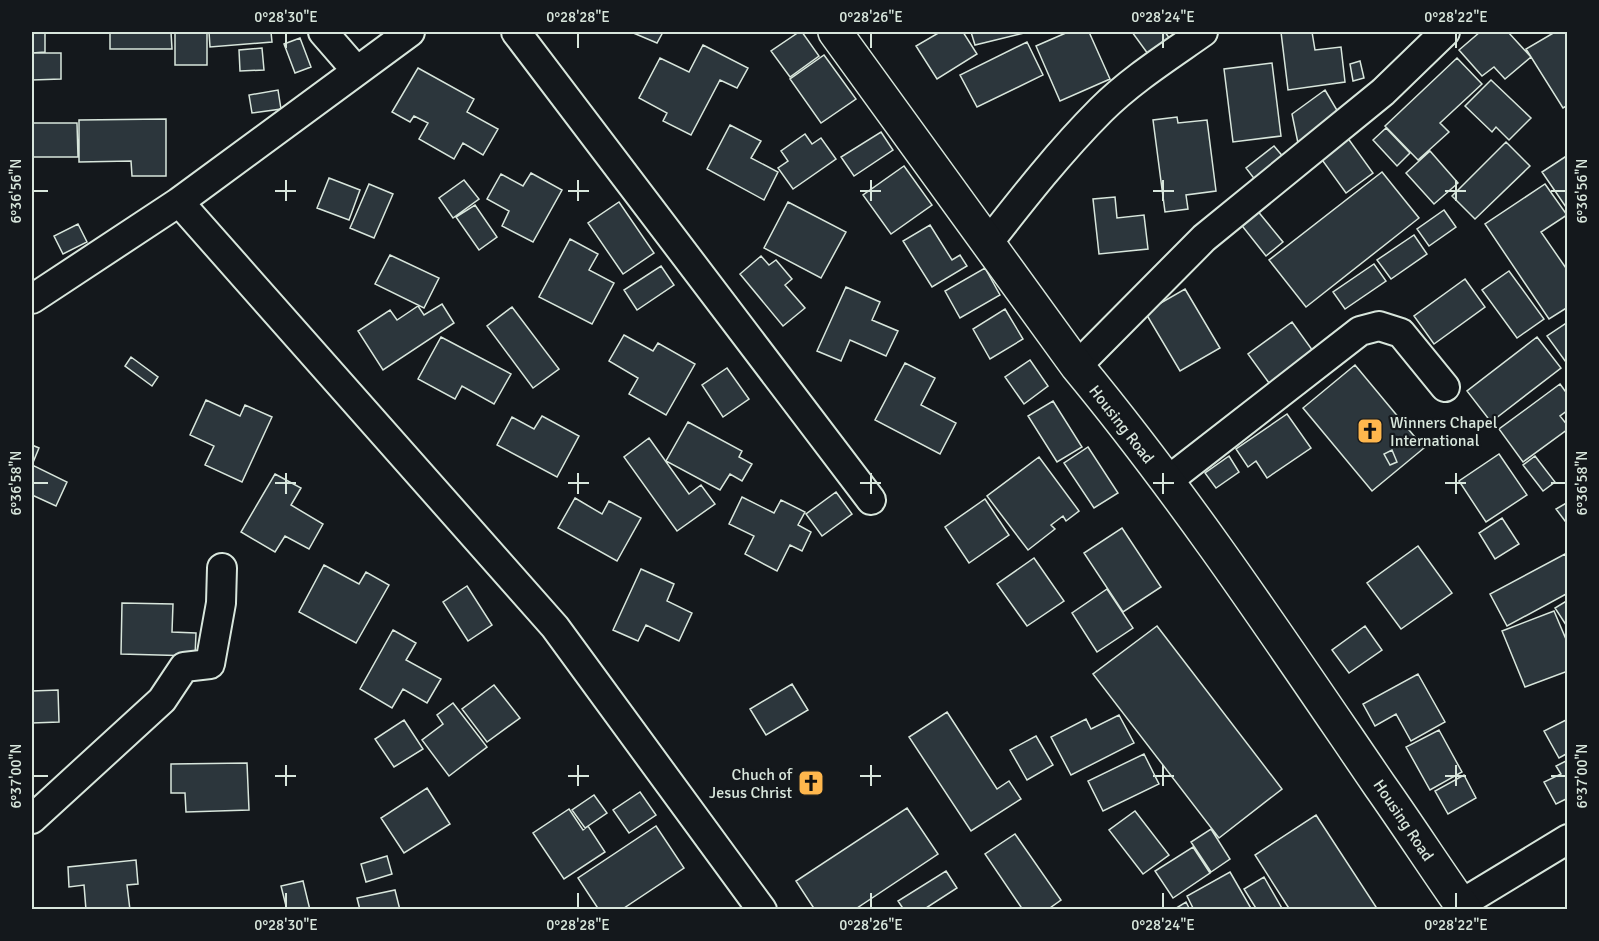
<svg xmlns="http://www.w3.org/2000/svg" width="1599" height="941" font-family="Signika,sans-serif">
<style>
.building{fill:#2c363c;stroke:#d8e6dc;stroke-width:1.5}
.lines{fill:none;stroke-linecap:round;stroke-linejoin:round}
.minor-casing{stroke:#d8e6dc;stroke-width:32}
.tertiary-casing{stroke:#d8e6dc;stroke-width:36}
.minor{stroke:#14181c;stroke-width:28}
.tertiary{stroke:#14181c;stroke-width:33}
.ticks{fill:none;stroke:#d8e6dc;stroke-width:2}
.labels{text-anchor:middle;stroke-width:4.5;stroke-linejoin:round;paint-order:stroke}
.poi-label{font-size:16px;fill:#d8e6dc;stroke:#14181c;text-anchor:start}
.street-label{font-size:16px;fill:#d8e6dc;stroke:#14181c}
.neatline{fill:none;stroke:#d8e6dc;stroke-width:2}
.ticks-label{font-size:15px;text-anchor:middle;fill:#d8e6dc}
</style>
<rect width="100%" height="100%" fill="#14181c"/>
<path class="building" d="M32,32H45V52L32,53Z
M110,32H171L172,49H110Z
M175,32H207V65H175Z
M209,32H271L272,42L210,47Z
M631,32H663L657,43Z
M799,32H802L819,56L790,77L771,51Z
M940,32H963L977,54L937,79L916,46Z
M971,32H1028L975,45Z
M1068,32H1089L1110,79L1060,101L1036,46Z
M1132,32H1165L1170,39L1148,54Z
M1281,32H1312L1315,50L1341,47L1345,82L1288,90Z
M1480,32H1508L1531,57L1505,79L1494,67L1482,76L1459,50Z
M1555,32H1568V105L1563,108L1526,49Z
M300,38L311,67L295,73L284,44Z
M1027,42L1043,75L977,107L960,75Z
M703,45L748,68L737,88L720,80L691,135L663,121L667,113L639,98L660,58L689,72Z
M262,48L264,70L240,71L239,50Z
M32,53H61V79L32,80Z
M824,55L856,99L821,123L790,79Z
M1457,58L1482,84L1440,123L1449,132L1418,160L1385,126Z
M1360,61L1364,78L1353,81L1350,64Z
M1272,63L1281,136L1233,142L1224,69Z
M418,68L474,99L467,112L498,129L483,155L463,143L454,159L419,139L428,123L414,116L410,122L392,112Z
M1491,80L1531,118L1509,140L1496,127L1492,132L1465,106Z
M278,90L281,109L252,113L249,95Z
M1325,90L1341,117L1299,148L1292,114Z
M1177,117L1178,123L1207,120L1216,191L1186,195L1188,209L1165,212L1153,120Z
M166,119V176H132L131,161L79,162V120Z
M32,123H77L78,157H32Z
M730,125L761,141L751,158L778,172L764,200L707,169Z
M1386,128L1410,153L1397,166L1373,140Z
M881,132L893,150L854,176L841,157Z
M805,134L812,144L821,138L836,159L793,189L778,168L788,161L781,151Z
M1347,137L1373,173L1346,193L1320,157Z
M1506,142L1530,166L1475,219L1452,196Z
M1274,146L1285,159L1256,181L1246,168Z
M1430,151L1458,183L1434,204L1406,173Z
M1568,155V210L1542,172Z
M904,166L932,205L891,234L863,195Z
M1382,172L1419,218L1306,307L1269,260Z
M531,173L562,190L533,242L502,226L509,211L487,199L501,174L523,186Z
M329,178L360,190L349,220L317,208Z
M464,180L479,199L453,218L439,198Z
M369,184L393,194L374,238L350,228Z
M1545,184L1567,215L1541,232L1568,271V307L1549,319L1485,224Z
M1115,197L1117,218L1144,215L1148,249L1099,254L1093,199Z
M619,202L654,253L623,274L588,223Z
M788,202L846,232L821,278L764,248Z
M475,205L497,237L479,250L456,217Z
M1256,209L1283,242L1266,256L1239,222Z
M1444,210L1456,227L1429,246L1417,229Z
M78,224L87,242L63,254L54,236Z
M930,225L952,260L960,255L967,266L932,287L903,241Z
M1414,235L1427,254L1391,279L1377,260Z
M570,239L598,254L589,270L614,283L592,324L539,297Z
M390,255L439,278L424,308L375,284Z
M761,256L769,265L776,260L792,279L785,285L805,308L783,326L740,274Z
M1374,264L1386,281L1345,309L1333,292Z
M661,266L674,285L637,310L624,290Z
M985,268L1000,295L960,318L945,291Z
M1509,271L1544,319L1517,338L1482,290Z
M1465,279L1485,307L1434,344L1414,316Z
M846,287L880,302L872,320L898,331L886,356L850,340L841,361L817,351Z
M1185,289L1220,348L1180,371L1145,312Z
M442,304L454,323L383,370L358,331L390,310L397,320L418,306L424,315Z
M512,307L559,369L533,388L487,326Z
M1005,309L1023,339L990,359L973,329Z
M1292,322L1313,351L1269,383L1248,354Z
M1568,322V365L1547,336Z
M624,335L653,351L658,343L695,364L666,415L629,394L638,378L609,361Z
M441,337L511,374L494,404L462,386L455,399L418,379Z
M1537,337L1561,368L1491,422L1467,391Z
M131,357L158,377L152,386L125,366Z
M1030,360L1048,386L1024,404L1005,377Z
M905,363L935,378L921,405L956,423L940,454L875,420Z
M1355,365L1424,448L1372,491L1303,408Z
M727,368L749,399L723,417L702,385Z
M1560,384L1568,395V410L1560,416L1568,426V429L1523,462L1499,429Z
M206,400L240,416L245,405L272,417L242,482L205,465L214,446L190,435Z
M1053,401L1082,447L1057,462L1028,416Z
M1287,414L1311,448L1267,478L1256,461L1248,467L1236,449Z
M542,416L579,436L557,477L497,445L512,417L534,429Z
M688,422L742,451L739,457L752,464L742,481L730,474L720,490L666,461Z
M649,438L689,494L701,485L715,504L677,531L624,457Z
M32,445L39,448L32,465L67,482L56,506L32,495Z
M1088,447L1118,493L1094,508L1064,463Z
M1392,450L1397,462L1390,465L1384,454Z
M1499,454L1527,495L1486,522L1459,481Z
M1229,456L1239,472L1216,488L1205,473Z
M1535,456L1555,482L1543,491L1523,465Z
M1039,457L1079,511L1066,521L1063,516L1051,525L1055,529L1028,550L987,496Z
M275,474L301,488L291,505L323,524L309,549L285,536L275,552L241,532Z
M836,492L852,514L822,536L806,514Z
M742,497L774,513L781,500L805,512L798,525L811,532L802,551L790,545L777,571L745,554L754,536L729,524Z
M575,498L602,514L609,501L641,518L617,561L558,528Z
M985,499L1009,535L969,563L945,527Z
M1568,502V525L1556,509Z
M1502,518L1519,544L1495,559L1479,533Z
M1122,528L1161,587L1123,612L1084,553Z
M1418,546L1452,593L1401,629L1367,583Z
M1565,554L1568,558V593L1507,626L1490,594Z
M1034,558L1064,601L1027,626L997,584Z
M324,565L359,584L366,572L389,585L356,643L299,612Z
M641,569L674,584L667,601L692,613L679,641L646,625L638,641L613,630Z
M467,586L492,625L468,641L443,602Z
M1107,589L1133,628L1097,652L1072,613Z
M1568,600V628L1555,608Z
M122,603L173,604L172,632L196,633L195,656L121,654Z
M1554,611L1568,644V671L1525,687L1502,631Z
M1157,626L1282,789L1219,838L1093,674Z
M1365,626L1382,650L1349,673L1332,650Z
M393,630L416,643L406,660L441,679L427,703L403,689L392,708L360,689Z
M1418,674L1445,722L1411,741L1396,714L1375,726L1363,704Z
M792,684L808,710L766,735L750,709Z
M494,685L520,718L487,742L462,709Z
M58,690L59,722L32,723V691Z
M453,703L487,747L449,776L422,740L443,724L437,715Z
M947,712L997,789L1009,781L1021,799L971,831L909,737Z
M1119,715L1134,743L1071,775L1051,737L1086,719L1091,729Z
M1568,719V753L1559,758L1544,731Z
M404,720L423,749L394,767L375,739Z
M1439,730L1462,772L1430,790L1406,747Z
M1036,736L1053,765L1027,780L1010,750Z
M1144,754L1159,784L1103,811L1088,781Z
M1568,760V798L1556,804L1544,782L1561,774L1556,766Z
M247,763L249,810L186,812L185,793H171V764Z
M1464,775L1476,798L1448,814L1435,791Z
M427,788L450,824L404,853L381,818Z
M640,792L656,815L629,833L613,810Z
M594,795L607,813L585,828L572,810Z
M907,808L938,854L854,910H815L796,881Z
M569,809L583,830L588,826L605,852L564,879L533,833Z
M1135,811L1169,855L1143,874L1109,830Z
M1316,815L1378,910H1290L1255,855Z
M656,826L684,868L621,910H599L578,878Z
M1211,829L1230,859L1211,872L1191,842Z
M1015,834L1061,900L1047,910H1023L985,854Z
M1193,847L1210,873L1173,898L1155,871Z
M387,856L392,874L366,882L361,864Z
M136,860L138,884L127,885L130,910H86L84,885L69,887L68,867Z
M946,871L957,888L923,910H904L898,901Z
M1230,872L1252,910H1194L1187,896Z
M1264,877L1283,910H1257L1244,889Z
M303,881L310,910H287L281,886Z
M395,890L400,910H360L357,898Z
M1186,902L1190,910H1173Z"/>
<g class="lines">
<g class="minor-casing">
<path id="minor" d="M323,32L356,70
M410,32L179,202L555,627L762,910
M516,32L871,500
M988,243C1024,197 1060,151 1101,110C1131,80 1169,56 1203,32
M32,299L179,202
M1077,366L1204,238L1383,92L1445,32
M1166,482L1360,331L1379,326L1401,333L1445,387
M32,819L162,700L184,667L210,664L221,603L222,568
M1461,904L1568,839"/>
</g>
<g class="tertiary-casing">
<path id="tertiary" d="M835,32L1077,366C1187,499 1283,644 1380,786C1409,827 1436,869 1465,910"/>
</g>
<use href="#minor" class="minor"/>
<use href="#tertiary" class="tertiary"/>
</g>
<path class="ticks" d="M286,33V48M578,33V48M871,33V48M1163,33V48M1456,33V48M286,180V201M578,180V201M871,180V201M1163,180V201M1456,180V201M33,191H48M275,191H296M568,191H589M860,191H881M1153,191H1174M1445,191H1466M1551,191H1566M286,473V494M578,473V494M871,473V494M1163,473V494M1456,473V494M33,483H48M275,483H296M568,483H589M860,483H881M1153,483H1174M1445,483H1466M1551,483H1566M286,765V786M578,765V786M871,765V786M1163,765V786M1456,765V786M33,776H48M275,776H296M568,776H589M860,776H881M1153,776H1174M1445,776H1466M1551,776H1566M286,893V908M578,893V908M871,893V908M1163,893V908M1456,893V908"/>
<defs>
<g id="church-square" transform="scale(1.35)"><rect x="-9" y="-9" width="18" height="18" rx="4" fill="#ffb74d" stroke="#14181c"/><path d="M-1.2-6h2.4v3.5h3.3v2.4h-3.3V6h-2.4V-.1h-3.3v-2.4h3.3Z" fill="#111"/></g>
</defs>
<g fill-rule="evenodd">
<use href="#church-square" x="1370" y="431"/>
<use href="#church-square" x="811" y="783"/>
</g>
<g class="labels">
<g class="poi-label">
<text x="1390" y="428">Winners Chapel<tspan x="1390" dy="18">International</tspan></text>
<text x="792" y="780" text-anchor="end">Chuch of<tspan x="792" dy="18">Jesus Christ</tspan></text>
</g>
<g class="street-label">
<text transform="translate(1122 424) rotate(52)" y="6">Housing Road</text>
<text transform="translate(1404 820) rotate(56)" y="6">Housing Road</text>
</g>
</g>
<rect width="1599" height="941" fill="none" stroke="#14181c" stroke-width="66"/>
<rect x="33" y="33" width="1533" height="875" class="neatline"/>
<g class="ticks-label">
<text x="286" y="22">0°28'30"E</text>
<text x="578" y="22">0°28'28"E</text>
<text x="871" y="22">0°28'26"E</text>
<text x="1163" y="22">0°28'24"E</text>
<text x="1456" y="22">0°28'22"E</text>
<text transform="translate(1582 191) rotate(-90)" y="5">6°36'56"N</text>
<text transform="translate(16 191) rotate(-90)" y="5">6°36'56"N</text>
<text transform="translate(1582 483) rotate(-90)" y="5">6°36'58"N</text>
<text transform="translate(16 483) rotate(-90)" y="5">6°36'58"N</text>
<text transform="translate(1582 776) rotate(-90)" y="5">6°37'00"N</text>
<text transform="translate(16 776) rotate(-90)" y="5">6°37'00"N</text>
<text x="286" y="930">0°28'30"E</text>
<text x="578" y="930">0°28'28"E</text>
<text x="871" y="930">0°28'26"E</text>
<text x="1163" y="930">0°28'24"E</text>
<text x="1456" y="930">0°28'22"E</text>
</g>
</svg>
